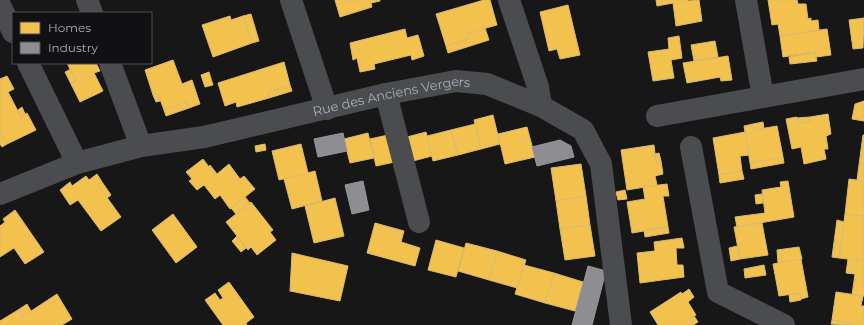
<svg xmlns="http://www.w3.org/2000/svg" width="864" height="325" font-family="Montserrat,sans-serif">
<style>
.homes{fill:#f2c14e;stroke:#dcbb6e}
.industry{fill:#8d8d92;stroke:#95979d}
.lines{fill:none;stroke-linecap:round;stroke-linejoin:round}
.street{stroke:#4b4c50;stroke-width:22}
.labels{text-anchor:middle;stroke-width:4;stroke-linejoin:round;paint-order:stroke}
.street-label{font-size:13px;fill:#a8adb8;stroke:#111113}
</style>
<rect width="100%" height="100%" fill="#171717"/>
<path class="homes" d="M335,0H380V1L371,3L372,7L340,17Z
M484,0H490L497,25L468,33L469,39L446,46L436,14Z
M656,0H688V1L699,0L702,21L676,26L673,3L657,6Z
M768,0H797L798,4H806L808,19L811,18V21L818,20L819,30L780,36L778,24L772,25Z
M568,5L580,55L560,59L557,49L549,51L540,12Z
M251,14L259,41L252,43L243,16Z
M230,16L231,20L243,16L252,43L213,57L202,25Z
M864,18L863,48L853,49L849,20Z
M485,28L489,40L448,53L446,46L469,39L468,33Z
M405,29L407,38L418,35L424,56L412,60L411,55L374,64L375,69L360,72L357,58L353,60L350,43Z
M827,29L831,55L816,57L815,52L783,57L780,36Z
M679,36L682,58L671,60L674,78L653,81L648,52L669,49L668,38Z
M715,41L718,57L694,61L691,45Z
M815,52L817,61L790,64L789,57Z
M728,56L732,80L721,81L720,77L687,83L683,63Z
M173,60L182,84L192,80L200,104L189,108L187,102L164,110L158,94L153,95L145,70Z
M284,62L290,85L268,92L269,98L237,107L236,102L225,106L218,83Z
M67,63H96L100,71L94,73L103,91L80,102L71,84L76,81Z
M71,69L76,81L71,84L65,72Z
M209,72L213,85L205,87L201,75Z
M7,76L14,89L8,92L21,117L27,113L36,130L7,144L0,131V79Z
M290,85L292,91L269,98L268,92Z
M158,94L160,101L156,102L153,95Z
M864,101V121L852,119L855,104Z
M187,102L189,108L166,116L164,110Z
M22,107L25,114L21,117L18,110Z
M828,114L831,134L826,136L828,149H824L826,159L804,164L801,147L792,149L786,119L797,117L798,124L811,121L810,117Z
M493,115L500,144L481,149L474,120Z
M810,117L811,121L798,124L797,118Z
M763,122L764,129L754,130L753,124Z
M475,124L481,149L458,155L451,130Z
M753,124L754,130L777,126L783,157L750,163L744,126Z
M527,127L535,157L505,164L498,134Z
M451,130L458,155L433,161L427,136Z
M0,131L7,144L2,147L0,144Z
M426,132L432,156L409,162L403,138Z
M745,132L749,155L740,156L742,171L719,175L713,138Z
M368,133L374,158L350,163L344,139Z
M388,135L395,162L376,166L370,139Z
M863,135H864V181L857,180Z
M265,144L266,150L256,152L255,146Z
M301,144L308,173L279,180L272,151Z
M654,145L656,162L661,161L663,174L655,176L657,185L627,190L621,150Z
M659,153L661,161L656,162L655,154Z
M783,157L784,163L751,169L750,163Z
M203,159L209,167L210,165L217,174L229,164L240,179L244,176L255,189L230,209L220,195L215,199L204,185L197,190L189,181L192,179L186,172Z
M581,164L586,196L556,201L551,168Z
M315,171L322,201L292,209L284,179Z
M742,171L744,179L720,183L719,175Z
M97,174L102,182L98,185L121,217L101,231L78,200L70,205L60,190L70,182L72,186L86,176L89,180Z
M849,179L864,181V216L845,214Z
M788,181L794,217L737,227L735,217L765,213L762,190L781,187L780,182Z
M102,182L111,195L107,198L98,185Z
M667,184L669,196H663L668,227L632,233L627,202L645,199L643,187Z
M625,190L627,199L618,200L616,192Z
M762,194L763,203L756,204L755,195Z
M586,196L590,225L560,229L556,201Z
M245,197L250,203L236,214L231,208Z
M335,198L344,236L314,243L305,206Z
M251,202L273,230L270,232L276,240L257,255L251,247L248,250L226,222Z
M15,210L44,252L25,264L14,248L0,257V226L5,222L3,219Z
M173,214L197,247L176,263L152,230Z
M845,214L864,216V261L839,258Z
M837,220L844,222L839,258L832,257Z
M375,223L404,231L401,242L420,248L415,266L367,253Z
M762,223L768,255L740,259L734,227Z
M590,225L595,256L565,260L560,229Z
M668,227L669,233L645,237L644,230Z
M237,236L246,248L241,252L232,241Z
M682,238L684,248H676L677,265H683L684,277L640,283L637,253L655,251L654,242Z
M436,240L464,248L456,277L428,270Z
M466,243L497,251L489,280L458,271Z
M737,246L740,259L731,261L729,248Z
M799,247L802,259L778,263L777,250Z
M497,251L526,260L517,288L489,280Z
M292,253L348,266L340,301L290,291Z
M801,259L808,297L801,299L800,293L779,296L773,264Z
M848,259L864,261V296L852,295L855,274L846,273Z
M524,265L554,273L545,303L515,294Z
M764,265L766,275L745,278L744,269Z
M554,273L583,282L575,311L545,303Z
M229,282L254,317L246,323L247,325H223L205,300L215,293L220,300L223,298L218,290Z
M689,289L694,297L688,302L696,315L689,319L693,325H658L650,312L681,292L682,294Z
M836,292L863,296L861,306H864V325H852L853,323L832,320Z
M800,293L801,300L790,302L789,295Z
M57,294L72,319L62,325H0V321L18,310L22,317Z
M27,304L31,311L22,317L18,310Z
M694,316L698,322L693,325L689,319Z
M832,320L853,323L852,325L831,324Z"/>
<path class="industry" d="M343,133L347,151L318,157L314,139Z
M560,140L571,146L574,157L537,166L532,147Z
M363,181L369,210L352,214L345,185Z
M588,266L606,271L592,325H572Z"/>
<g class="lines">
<g class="street">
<path d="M87,0L92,13"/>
<path d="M291,0L327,109"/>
<path d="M509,0L538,87L541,106"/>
<path d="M746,0L763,97L864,79"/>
<path d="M0,5L13,32"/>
<path d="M28,63L77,163"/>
<path d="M110,63L141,146"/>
<path d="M386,94L419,222"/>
<path d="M657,116L763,97"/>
<path d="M691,147L718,292L784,325"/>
<path id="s1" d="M0,194L77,163L141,146L204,137L386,94L456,81L487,84L541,106L583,130L601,164L621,325"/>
</g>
</g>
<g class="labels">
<g class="street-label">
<text dy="5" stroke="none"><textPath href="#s1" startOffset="405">Rue des Anciens Vergers</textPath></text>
</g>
</g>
<rect x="12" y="12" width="140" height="52" fill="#111113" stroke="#4d4f55"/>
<rect x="20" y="22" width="20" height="12" fill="#f2c14e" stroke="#4d4f55"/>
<text x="48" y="32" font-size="12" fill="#a8adb8">Homes</text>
<rect x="20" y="42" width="20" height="12" fill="#8d8d92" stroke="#4d4f55"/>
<text x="48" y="52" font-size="12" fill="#a8adb8">Industry</text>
</svg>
